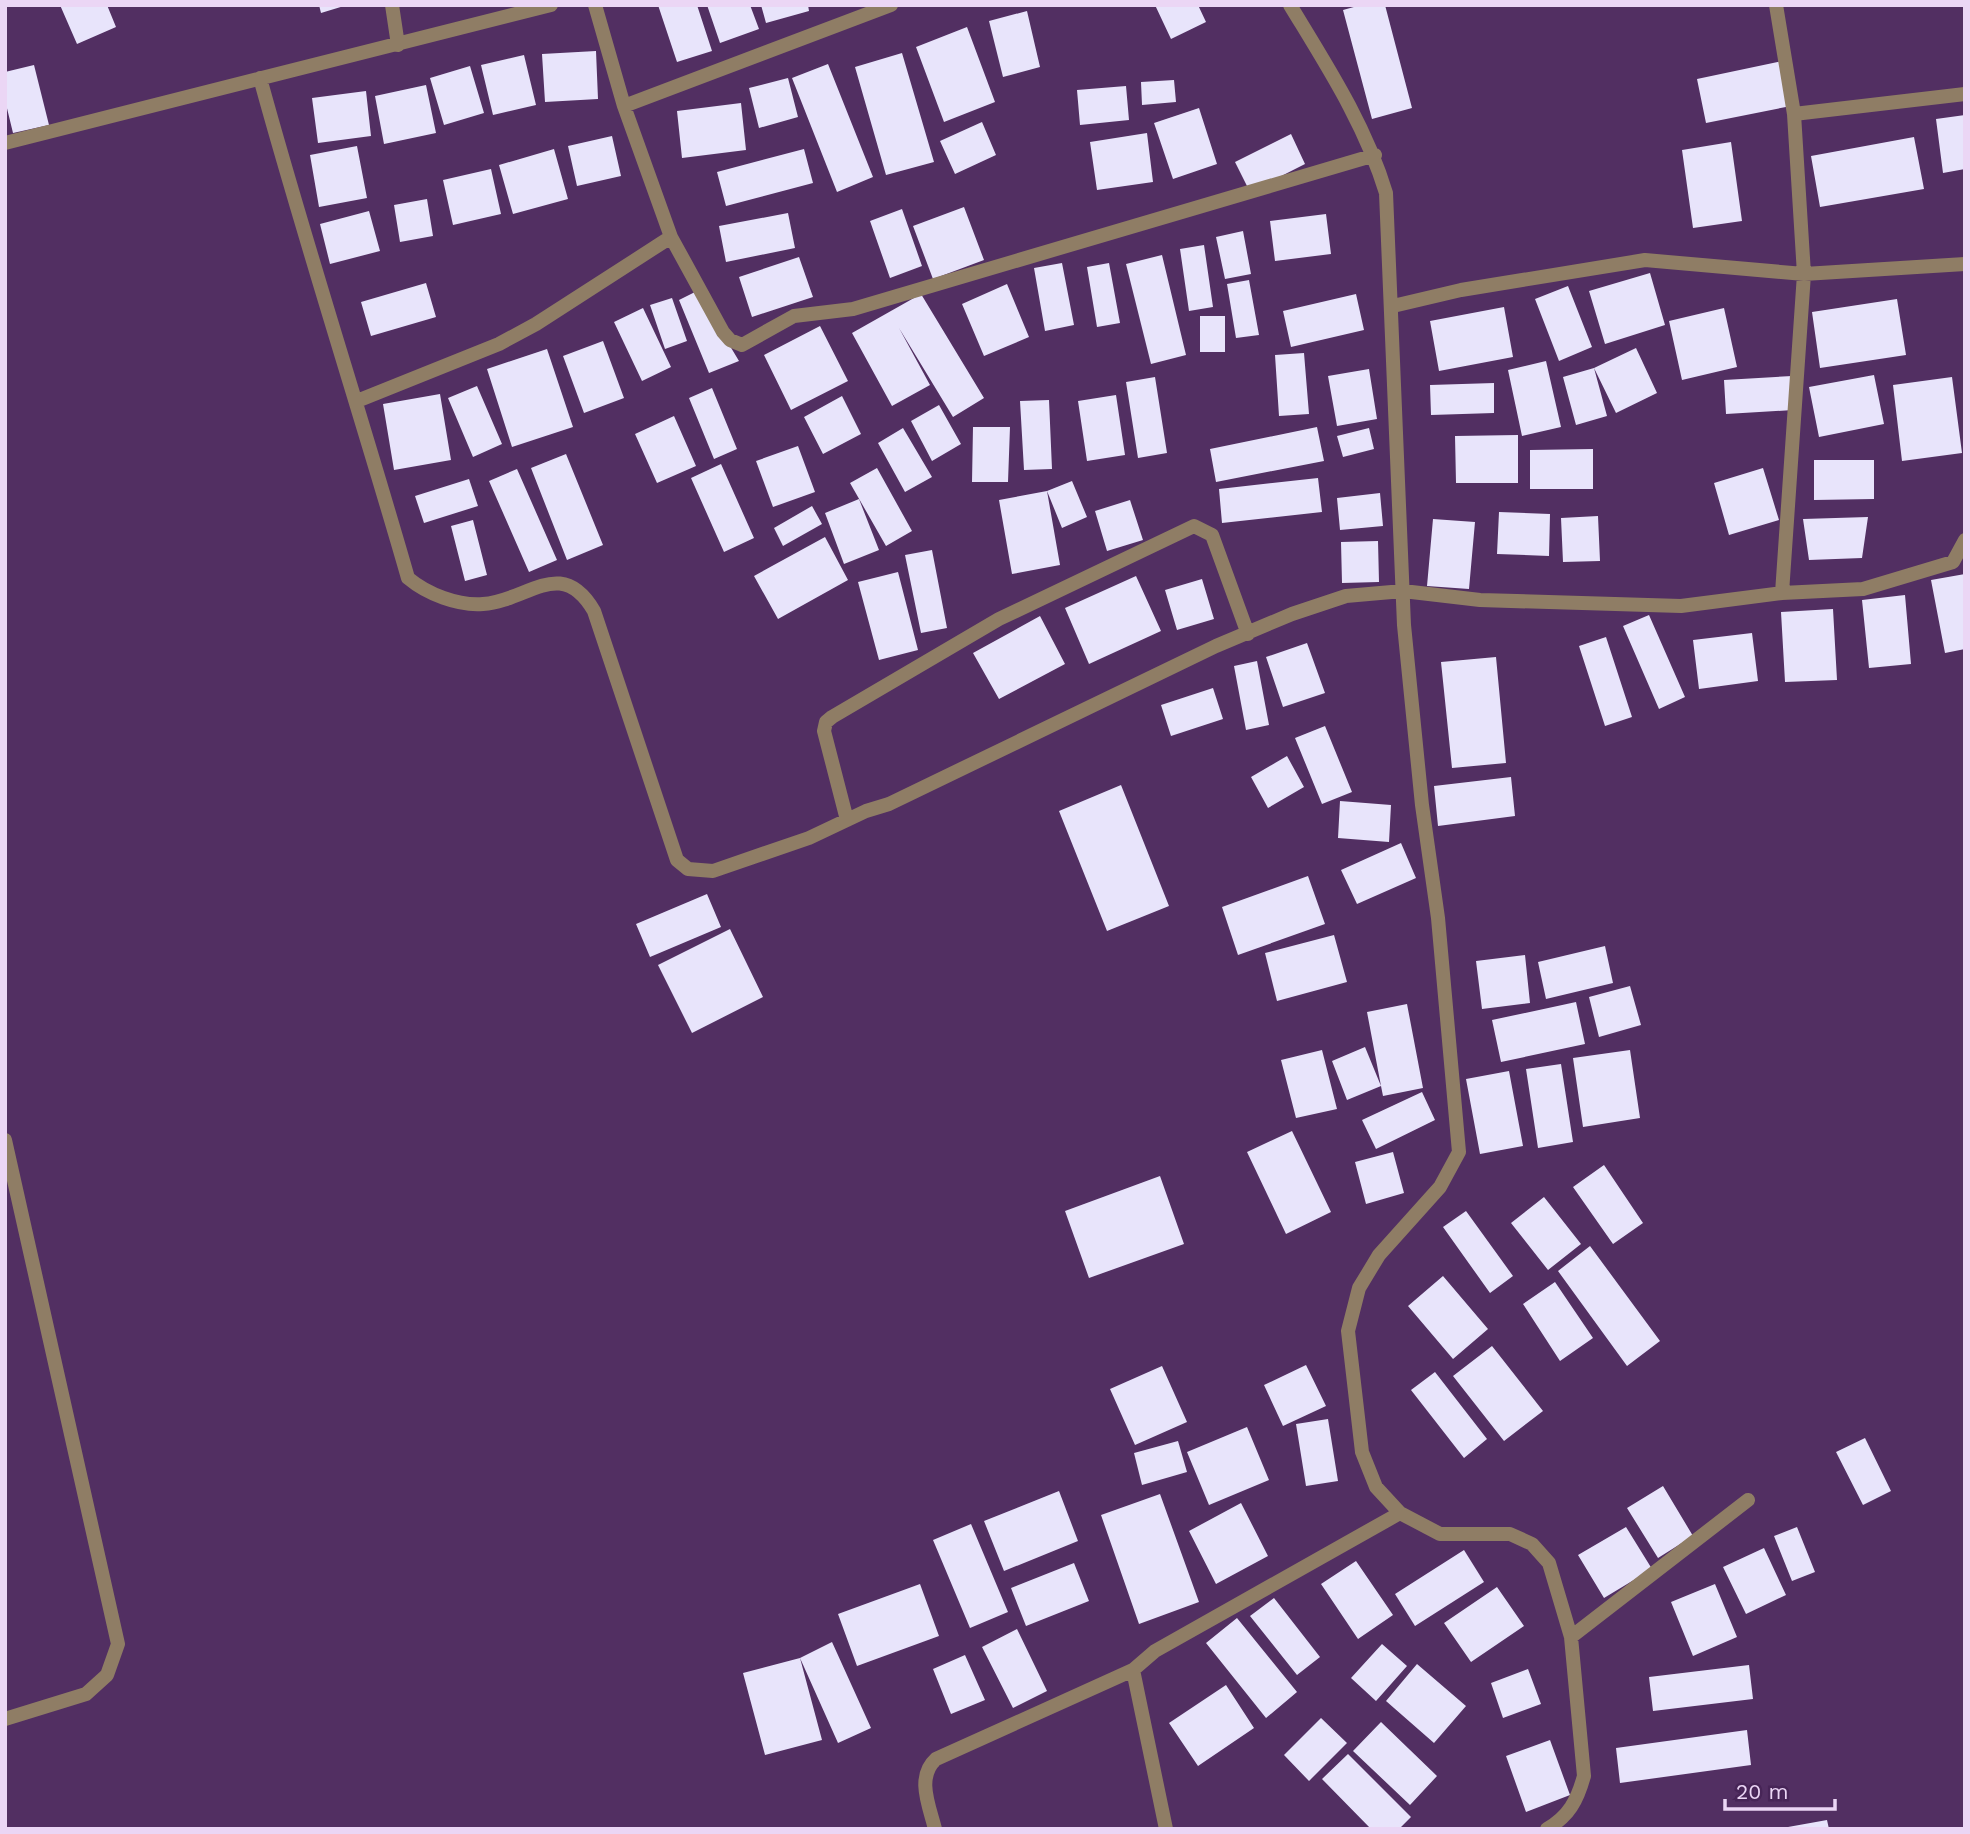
<svg xmlns="http://www.w3.org/2000/svg" width="1970" height="1834" font-family="'Work Sans',sans-serif">
<style>
.building{fill:#e8e4fb}
.lines{fill:none;stroke-linecap:round;stroke-linejoin:round}
.lane{stroke:#8f7d65;stroke-width:14}
.street{stroke:#8f7d65;stroke-width:14}
</style>
<rect width="100%" height="100%" fill="#522f62"/>
<path class="building" d="M60,5H107L116,27L77,44Z
M319,5H344V6L321,13Z
M658,5H697L712,51L677,62Z
M707,5H750L759,29L720,43Z
M761,5H808L809,11L766,23Z
M1155,5H1198L1206,22L1171,39Z
M1361,5H1385L1412,108L1372,119L1343,10Z
M1027,11L1040,67L1003,77L989,21Z
M967,27L995,102L944,122L916,47Z
M596,51L598,99L545,102L542,54Z
M902,53L934,162L886,175L855,67Z
M524,55L536,105L493,115L481,65Z
M1782,61L1791,106L1706,123L1697,79Z
M828,64L873,177L837,192L792,78Z
M34,65L49,125L13,133L5,100V72Z
M470,66L484,113L444,125L430,78Z
M788,78L798,117L759,128L749,88Z
M1174,80L1176,102L1142,105L1141,82Z
M426,85L436,133L384,144L375,96Z
M1126,86L1129,120L1080,125L1077,90Z
M366,91L371,136L318,143L312,98Z
M741,103L746,150L682,158L677,111Z
M1199,108L1217,164L1173,179L1154,123Z
M1965,115V169L1943,173L1936,119Z
M982,122L996,155L955,174L940,141Z
M1147,133L1153,182L1097,190L1090,142Z
M1291,134L1305,164L1250,192L1235,162Z
M612,136L621,176L577,186L568,146Z
M1914,137L1924,189L1820,207L1811,156Z
M1731,142L1742,221L1693,228L1682,150Z
M357,146L367,198L319,207L310,155Z
M554,149L568,199L513,214L499,165Z
M804,149L813,183L726,206L717,172Z
M491,169L501,214L453,225L443,180Z
M427,199L433,236L400,242L394,205Z
M964,207L984,260L933,279L913,226Z
M902,209L922,266L890,278L870,221Z
M369,211L380,251L330,264L320,224Z
M788,213L795,248L726,262L719,226Z
M1326,214L1331,254L1275,261L1270,221Z
M1243,231L1251,274L1225,279L1216,237Z
M1204,245L1213,307L1189,311L1180,249Z
M1162,255L1186,355L1151,364L1126,264Z
M799,257L813,297L752,317L739,277Z
M1062,263L1074,325L1045,331L1034,268Z
M1109,263L1120,323L1097,327L1087,267Z
M1650,273L1665,325L1605,344L1589,291Z
M1249,280L1259,335L1236,338L1227,284Z
M426,283L436,317L371,336L361,302Z
M1007,284L1029,337L984,356L962,304Z
M1568,286L1592,347L1559,361L1535,299Z
M697,291L739,361L709,373L679,300Z
M921,294L984,398L953,417L899,328L930,385L892,406L852,333Z
M1356,294L1364,330L1291,347L1283,311Z
M672,298L687,341L665,349L650,305Z
M1897,299L1906,355L1820,368L1812,312Z
M1504,307L1513,357L1439,371L1430,321Z
M643,308L671,367L642,381L614,322Z
M1724,308L1737,367L1682,380L1669,321Z
M1200,316H1225V352H1200Z
M820,326L848,381L791,410L764,355Z
M603,341L624,398L584,413L563,356Z
M1636,348L1657,393L1616,413L1594,368Z
M547,349L573,427L512,447L487,369Z
M1304,353L1309,414L1279,416L1275,355Z
M1546,361L1561,427L1522,436L1508,370Z
M1594,368L1607,416L1576,425L1563,377Z
M1369,369L1377,419L1337,426L1328,376Z
M1874,375L1884,424L1819,437L1809,387Z
M1792,376L1793,410L1726,414L1724,380Z
M1155,377L1167,453L1138,458L1126,382Z
M1952,377L1962,453L1902,461L1893,385Z
M1494,383V413L1431,415L1430,385Z
M477,386L502,444L473,457L448,398Z
M712,388L737,449L714,459L689,398Z
M440,394L451,460L394,470L383,404Z
M1116,395L1125,455L1087,461L1078,401Z
M842,396L861,434L823,454L804,417Z
M1049,400L1052,469L1024,470L1020,401Z
M939,405L961,444L932,461L911,421Z
M674,416L696,466L657,483L635,434Z
M973,427H1010L1008,482H972Z
M1317,427L1324,461L1216,482L1210,449Z
M903,428L932,477L905,492L878,443Z
M1369,428L1374,449L1343,457L1337,436Z
M1518,435V483H1456L1455,436Z
M798,446L815,492L773,507L756,461Z
M1593,449V489H1530V450Z
M566,454L603,545L567,560L531,468Z
M1814,460H1874V499L1814,500Z
M721,464L754,538L724,552L691,478Z
M877,468L912,531L886,546L850,483Z
M1763,468L1779,520L1729,535L1714,483Z
M517,469L557,560L529,572L489,481Z
M1318,478L1322,512L1222,523L1219,489Z
M469,479L478,506L424,523L415,496Z
M1072,481L1087,517L1062,528L1047,491Z
M1047,491L1060,565L1012,574L999,500Z
M1380,493L1383,526L1340,530L1337,498Z
M859,499L879,550L844,564L825,513Z
M1130,500L1143,540L1107,551L1095,511Z
M812,506L822,524L783,546L774,528Z
M1499,512L1550,514L1549,556L1497,554Z
M1598,516L1600,561L1563,562L1561,518Z
M1868,517L1862,558L1809,560L1803,519Z
M1433,519L1475,522L1469,589L1427,586Z
M473,520L487,575L465,581L451,526Z
M825,537L848,580L778,619L754,576Z
M1378,541L1379,582L1342,583L1341,542Z
M932,550L947,628L921,633L905,555Z
M898,572L918,650L879,660L858,582Z
M1965,574V649L1945,653L1931,580Z
M1136,576L1161,631L1089,664L1065,608Z
M1202,579L1214,619L1177,630L1165,590Z
M1905,595L1911,664L1869,668L1862,600Z
M1833,609L1837,680L1785,682L1781,612Z
M1649,615L1685,697L1659,709L1623,626Z
M1040,616L1065,664L999,699L973,653Z
M1752,633L1758,681L1699,689L1693,640Z
M1606,637L1632,717L1605,726L1579,646Z
M1307,643L1325,693L1283,707L1266,657Z
M1496,657L1506,763L1452,768L1441,662Z
M1257,661L1269,725L1246,730L1234,666Z
M1213,688L1223,719L1171,736L1161,705Z
M1325,726L1352,792L1322,804L1295,738Z
M1287,756L1304,787L1268,808L1251,777Z
M1511,777L1515,816L1438,826L1434,786Z
M1121,785L1169,906L1107,931L1059,811Z
M1340,801L1391,805L1389,842L1338,838Z
M1401,843L1416,878L1357,904L1341,870Z
M1308,876L1325,924L1238,955L1222,907Z
M707,894L721,927L650,957L636,924Z
M730,929L763,997L692,1033L658,965Z
M1334,935L1347,982L1277,1001L1265,953Z
M1605,946L1613,983L1546,999L1538,962Z
M1525,955L1530,1003L1482,1009L1476,961Z
M1630,986L1641,1025L1599,1037L1589,997Z
M1576,1002L1585,1044L1501,1062L1492,1020Z
M1407,1004L1423,1088L1383,1096L1381,1086L1347,1100L1332,1061L1365,1047L1381,1086L1367,1012Z
M1322,1050L1337,1109L1296,1118L1281,1060Z
M1630,1050L1640,1118L1583,1127L1573,1058Z
M1561,1064L1573,1142L1538,1148L1526,1069Z
M1509,1071L1523,1146L1480,1154L1466,1079Z
M1422,1092L1435,1120L1376,1149L1362,1120Z
M1292,1131L1331,1212L1286,1234L1247,1152Z
M1393,1152L1404,1193L1366,1204L1355,1162Z
M1604,1165L1643,1223L1613,1244L1573,1187Z
M1160,1176L1184,1244L1089,1278L1065,1211Z
M1544,1197L1581,1244L1548,1270L1511,1223Z
M1466,1211L1513,1276L1490,1293L1443,1227Z
M1590,1246L1660,1341L1627,1366L1558,1271Z
M1443,1276L1488,1329L1453,1359L1408,1306Z
M1555,1282L1593,1338L1560,1361L1523,1304Z
M1492,1346L1543,1411L1504,1441L1453,1376Z
M1306,1365L1326,1406L1283,1426L1264,1385Z
M1162,1366L1187,1422L1135,1445L1110,1389Z
M1435,1372L1487,1439L1464,1458L1411,1390Z
M1328,1419L1338,1481L1306,1486L1296,1424Z
M1247,1427L1269,1480L1209,1505L1187,1452Z
M1865,1438L1891,1491L1863,1505L1836,1452Z
M1178,1441L1187,1472L1142,1485L1134,1453Z
M1663,1486L1693,1536L1658,1558L1627,1508Z
M1059,1491L1078,1541L1004,1571L984,1521Z
M1160,1494L1199,1602L1139,1624L1101,1515Z
M1241,1503L1268,1556L1216,1584L1189,1531Z
M971,1524L1008,1612L970,1628L933,1540Z
M1626,1527L1652,1569L1604,1598L1578,1555Z
M1797,1527L1815,1572L1792,1581L1774,1536Z
M1764,1548L1786,1595L1746,1614L1723,1567Z
M1464,1550L1484,1582L1415,1626L1395,1594Z
M1356,1561L1393,1615L1358,1639L1321,1584Z
M1074,1563L1089,1601L1026,1626L1011,1588Z
M920,1584L939,1636L857,1666L838,1614Z
M1715,1584L1737,1637L1693,1656L1671,1602Z
M1497,1587L1524,1626L1471,1662L1444,1623Z
M1274,1598L1320,1657L1297,1675L1250,1616Z
M1237,1618L1297,1692L1266,1718L1206,1643Z
M1017,1629L1047,1691L1013,1708L982,1647Z
M832,1642L871,1728L838,1743L800,1658Z
M1382,1644L1407,1666L1376,1701L1351,1678Z
M965,1655L985,1700L951,1714L933,1669Z
M800,1658L822,1740L765,1755L743,1673Z
M1417,1664L1466,1706L1434,1743L1386,1701Z
M1749,1665L1753,1699L1653,1711L1649,1677Z
M1528,1669L1541,1704L1503,1718L1491,1683Z
M1226,1685L1254,1728L1198,1766L1169,1723Z
M1321,1718L1347,1743L1309,1781L1284,1755Z
M1381,1722L1437,1776L1410,1805L1353,1751Z
M1747,1730L1751,1765L1620,1783L1616,1748Z
M1550,1740L1570,1795L1526,1812L1506,1756Z
M1348,1754L1411,1817L1399,1829H1371L1322,1779Z
M1827,1820L1829,1829H1788V1827Z"/>
<g class="lines">
<path class="lane" d="M5,1140L118,1644L107,1675L86,1694L5,1719"/>
<path class="street" d="M392,5L398,45
M595,5L624,106L671,237
M1290,5C1327,66 1365,124 1386,193L1404,625L1422,805L1438,918L1459,1152L1440,1187L1379,1255L1359,1288L1348,1331L1362,1452L1376,1487L1400,1513L1440,1534H1510L1532,1544L1549,1563L1571,1637L1584,1776C1577,1801 1569,1816 1547,1829
M1776,5L1794,114L1804,274L1782,593
M260,78C306,246 360,411 408,578C427,594 458,606 483,604C528,601 561,555 594,611L677,860L688,869L713,871L809,838L866,811L889,804L1216,646L1292,614L1346,596L1403,591L1480,600L1681,606L1782,593L1863,589L1953,562L1965,540
M624,106L891,5
M1794,114L1965,94
M5,143L551,5
M1393,306L1461,290L1645,260L1804,274L1965,264
M357,401L499,344L536,324L671,237L723,332L730,340L742,345L794,316L853,309L1375,155
M847,820L824,731L826,722L832,717L999,619L1194,526L1212,535L1248,634
M1571,1637L1748,1500
M935,1829C929,1805 916,1777 936,1759L1133,1670
M1166,1829L1133,1670L1155,1651L1400,1513"/>
</g>
<rect width="1970" height="1834" fill="none" stroke="#ebd6f5" stroke-width="14"/>
<path d="M1725 1799v10h110v-10" fill="none" stroke="#ebd6f5" stroke-width="3.5"/>
<text x="1736" y="1799" font-size="21" fill="#ebd6f5" stroke="#472557" stroke-width="5" paint-order="stroke">20 m</text>
</svg>
